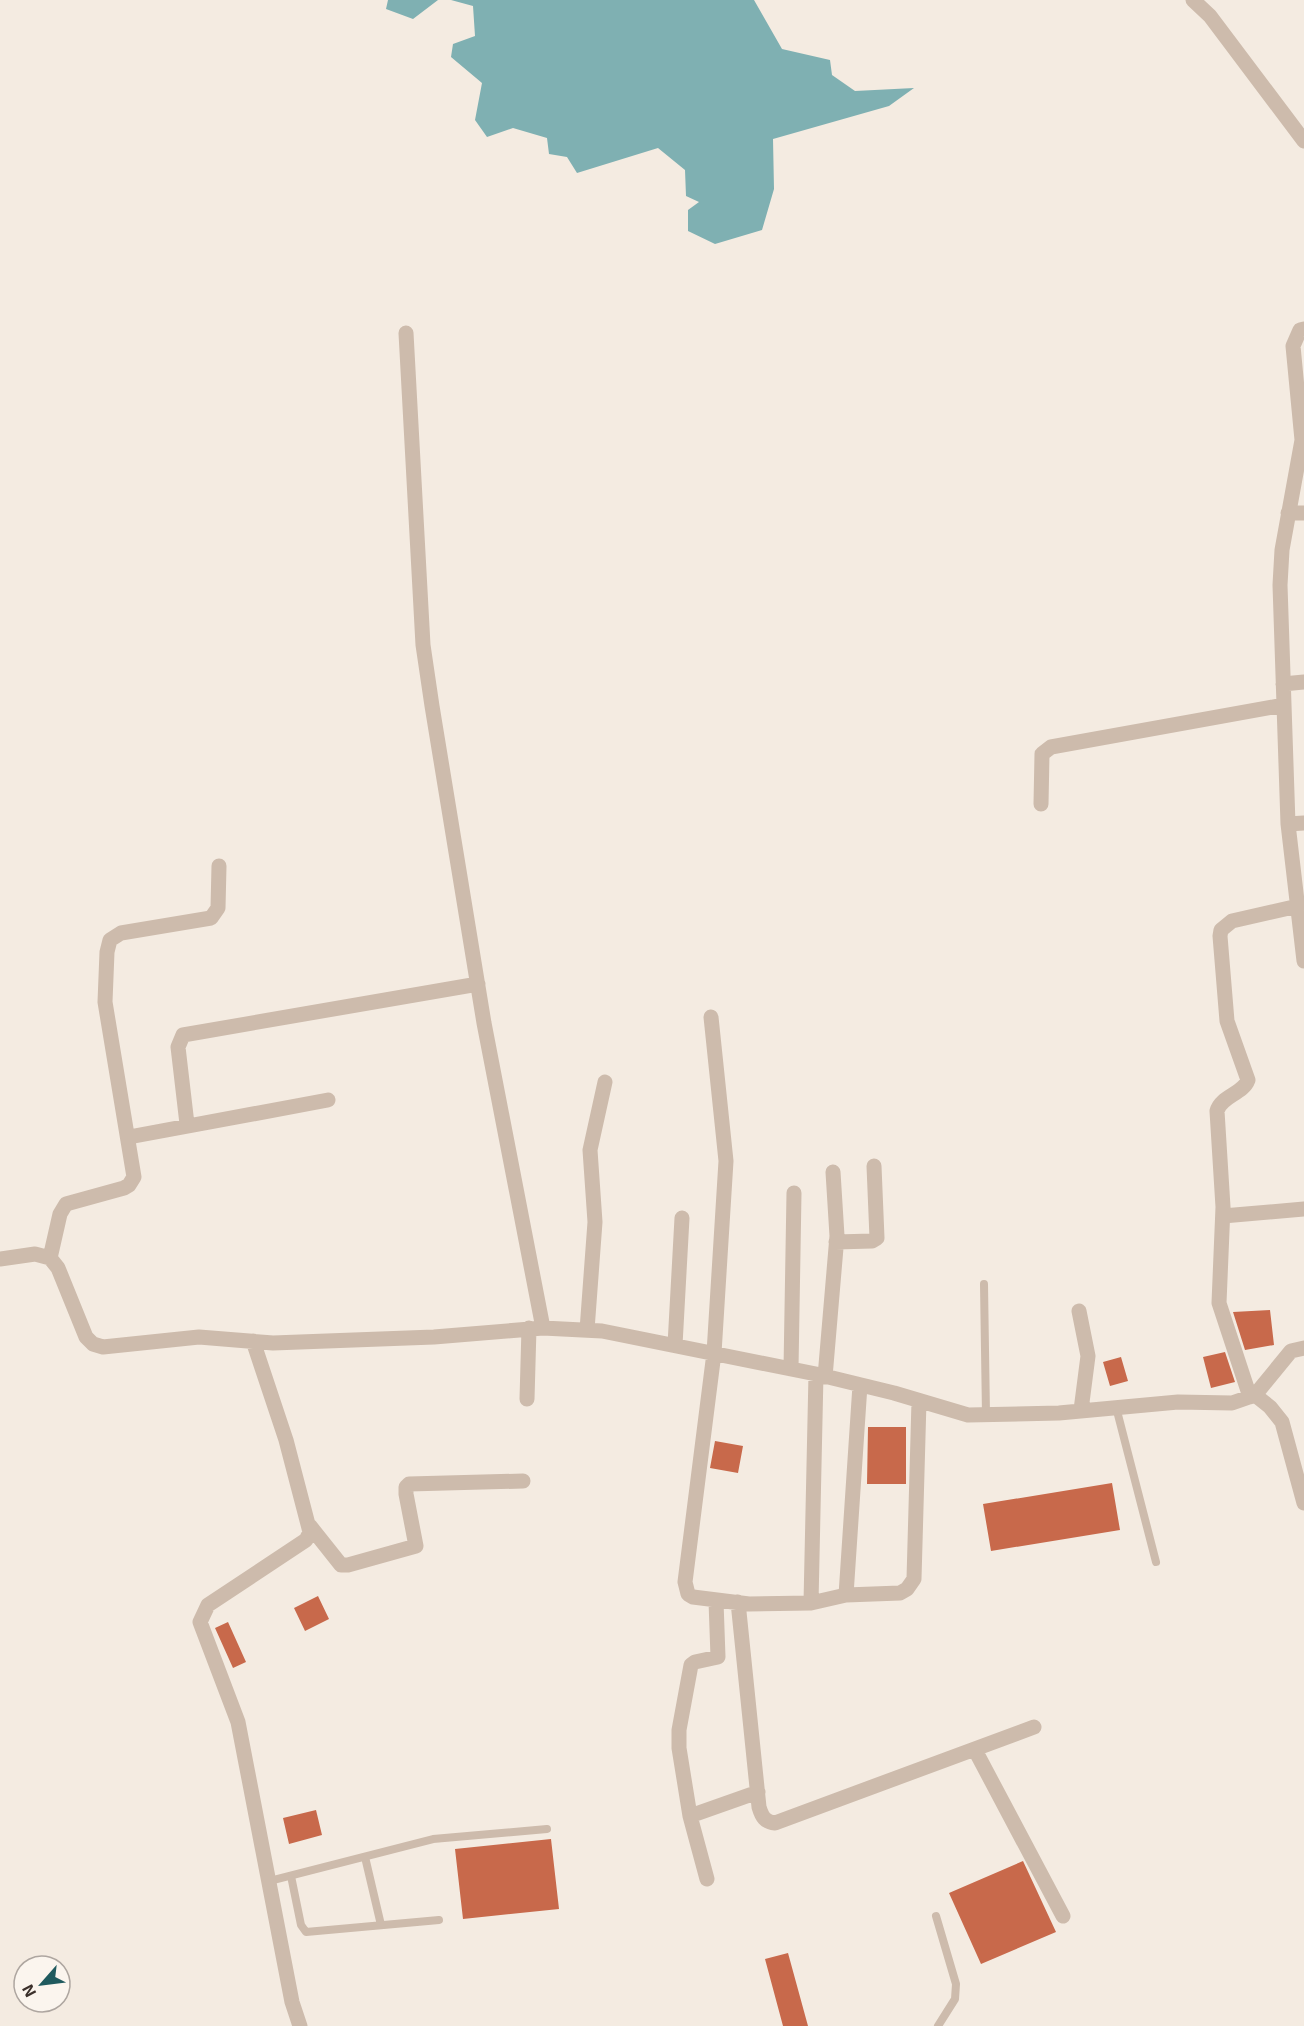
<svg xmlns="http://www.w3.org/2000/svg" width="1304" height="2026" font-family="'Exo 2',sans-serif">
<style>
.water{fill:#7fb0b2}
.building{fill:#c8694b}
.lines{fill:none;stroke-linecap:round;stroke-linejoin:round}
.lane{stroke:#cdbbac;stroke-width:8}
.street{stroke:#cdbbac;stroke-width:15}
</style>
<rect width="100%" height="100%" fill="#f4ebe1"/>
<path class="water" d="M388,0H438L413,19L386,9Z
M451,0H754L782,49L830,60L832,75L855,91L914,88L889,106L773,139L774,189L762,230L715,244L688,231V210L699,202L686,196L685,170L658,148L577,173L567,157L549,154L547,138L513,128L487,137L475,120L482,83L451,57L453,44L475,36L473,6Z"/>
<path class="building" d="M1270,1310L1274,1345L1245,1350L1233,1312Z
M1225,1352L1235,1382L1211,1388L1203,1357Z
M1121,1357L1128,1381L1110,1386L1103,1362Z
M868,1427H906V1484H867Z
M715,1441L743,1446L738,1473L710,1468Z
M1112,1483L1120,1530L991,1551L983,1504Z
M318,1596L329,1619L305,1631L294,1608Z
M228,1622L246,1662L233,1668L215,1628Z
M316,1810L322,1835L289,1844L283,1818Z
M551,1839L559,1909L463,1919L455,1849Z
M1023,1861L1056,1932L981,1964L949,1893Z
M788,1953L808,2026H783L765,1959Z"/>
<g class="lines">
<path class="lane" d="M984,1284L986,1415
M1116,1407L1156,1562
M365,1857L381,1925
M291,1876L301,1925L306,1932L439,1920
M269,1881L433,1839L547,1829
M936,1916L956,1984L955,1999L938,2026"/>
<path class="street" d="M1193,0L1210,16L1304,141
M1304,329L1300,330L1293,346L1302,440L1282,550L1280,585L1288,824L1304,823
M406,333L423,645L432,706L484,1023L543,1328
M1288,513H1304
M1283,684L1304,682
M1041,804L1042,754L1051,747L1284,705
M1288,824L1304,961
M711,1017L726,1161L714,1353L685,1582L688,1594L693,1597L749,1604L811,1603
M187,1124L178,1047L183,1035L478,984
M129,1137L328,1100
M1223,1216L1304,1209
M836,1242L872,1241L877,1238L874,1166
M50,1258L60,1214L66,1204L124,1188L129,1185L134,1177L105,1002L107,952L110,940L121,933L211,918L218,908L219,866
M0,1259L35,1254L50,1258L58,1268L86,1337L93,1344L103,1347L199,1337L273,1343L434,1337L543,1328L602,1331L816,1374L894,1393L968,1415L1059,1413L1178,1402L1232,1403L1255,1395L1291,1351L1304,1348
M1079,1311L1088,1356L1081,1410
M587,1330L595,1222L590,1150L605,1082
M253,1341L286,1440L310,1532L306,1540L208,1605L200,1622L238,1722L292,2002L300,2026
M675,1345L682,1218
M791,1369L794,1193
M816,1374L811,1603L846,1595L900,1593L907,1589L914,1579L919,1401
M825,1377L837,1236L833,1172
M1255,1395L1270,1407L1282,1422L1304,1503
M1250,1397L1219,1303L1223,1207L1217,1111C1221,1096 1243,1094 1248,1080L1227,1021L1220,936L1221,930L1232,921L1298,906
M527,1399L529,1328
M310,1526L341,1565H348L416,1546L406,1494V1487L409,1484L523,1481
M846,1595L860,1385
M738,1602L759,1807C762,1817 765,1822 775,1823L1034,1727
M975,1750L1063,1916
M690,1816L758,1792
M707,1879L690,1816L679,1748V1730L691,1665L695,1662L718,1657L716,1601"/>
</g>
<g transform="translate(42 1984) rotate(242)"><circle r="28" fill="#fbf5ee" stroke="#aea6a0" stroke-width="1.5"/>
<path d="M0-4.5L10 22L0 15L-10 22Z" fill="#1f5a5e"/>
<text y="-9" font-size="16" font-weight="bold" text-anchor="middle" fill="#3b302b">N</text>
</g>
</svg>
